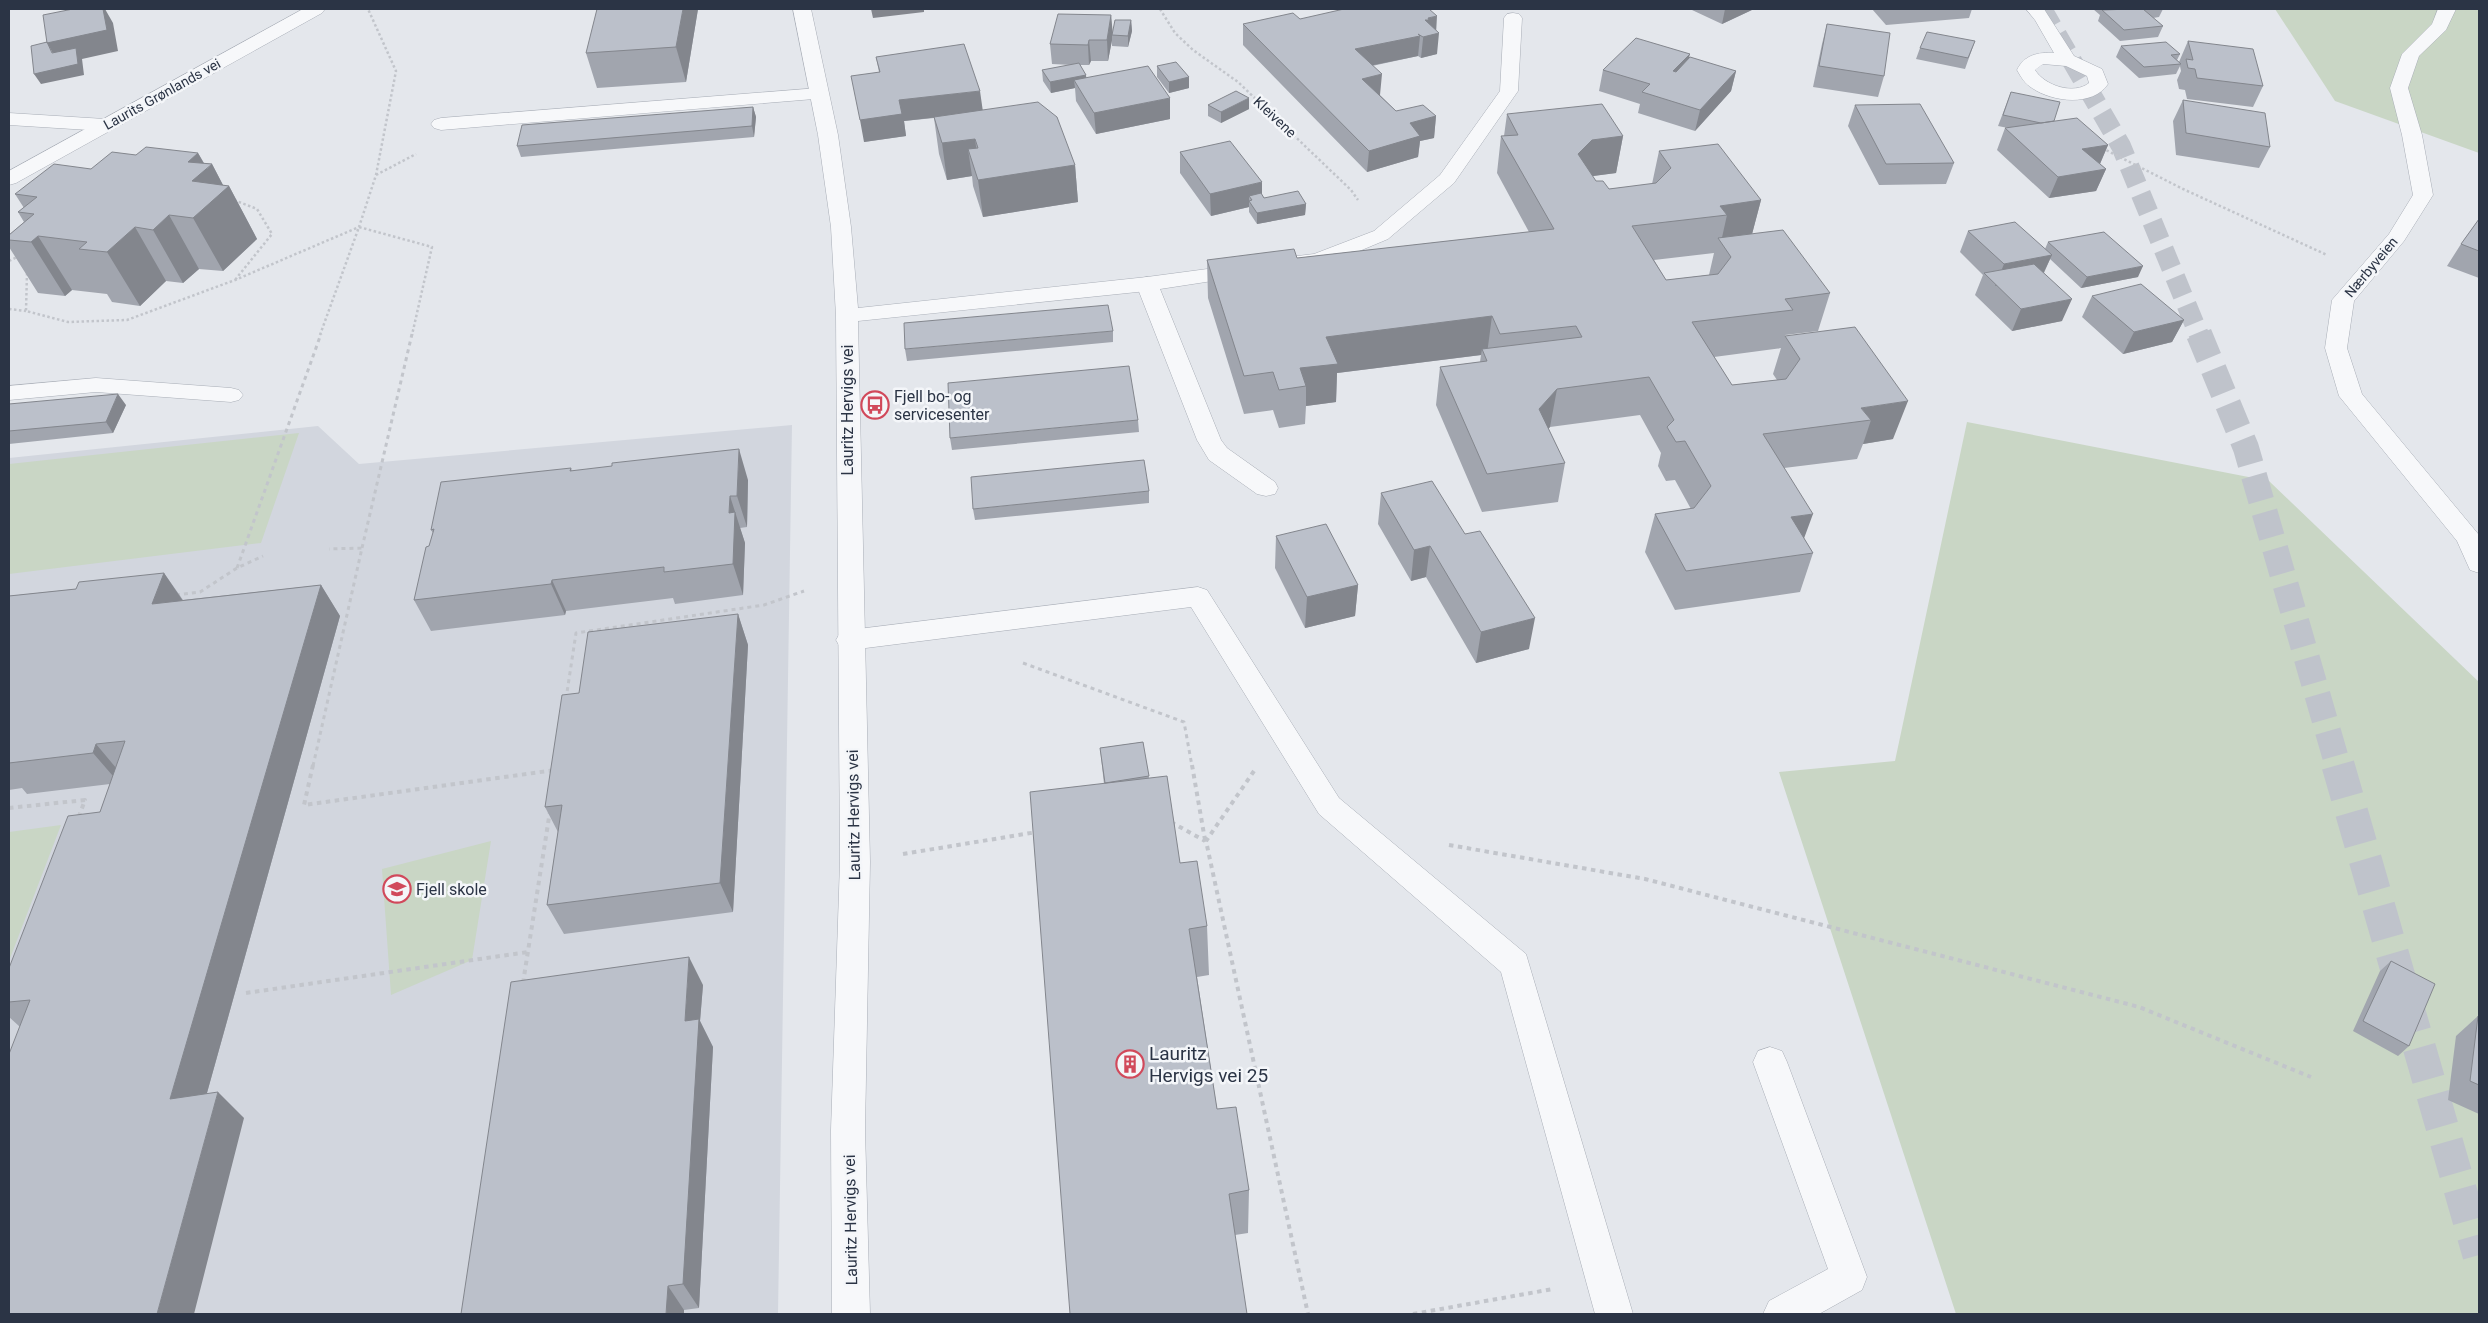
<svg xmlns="http://www.w3.org/2000/svg" width="2488" height="1323" font-family="Roboto,sans-serif">
<style>
.built{fill:#d2d6de}
.green{fill:#c9d6c5}
.lines{fill:none;stroke-linecap:round;stroke-linejoin:round}
.highway-tunnel-far2{stroke:#bfc3cb;stroke-width:20;stroke-dasharray:20 10;stroke-linecap:butt}
.highway-tunnel-far1{stroke:#bfc3cb;stroke-width:26;stroke-dasharray:26 12;stroke-linecap:butt}
.highway-tunnel{stroke:#bfc3cb;stroke-width:33;stroke-dasharray:33 16;stroke-linecap:butt}
.lane-casing{stroke:#a9aeb7;stroke-width:1}
.street-casing{stroke:#a9aeb7;stroke-width:1}
.path-far2{stroke:#c2c5cb;stroke-width:2.5;stroke-dasharray:2.5 2.5;stroke-linecap:butt}
.path-far1{stroke:#c2c5cb;stroke-width:3;stroke-dasharray:4 4;stroke-linecap:butt}
.path{stroke:#c2c5cb;stroke-width:4;stroke-dasharray:4.5 4.5;stroke-linecap:butt}
.lane{fill:#f7f8fa;fill-rule:evenodd}
.street{fill:#f7f8fa;fill-rule:evenodd}
.wall{fill:#a1a5ae;fill-rule:evenodd}
.shaded-wall{fill:#83868d}
.building{fill:#bbc0ca;stroke:#83868d}
.labels{text-anchor:middle;stroke-width:5;stroke-linejoin:round;paint-order:stroke}
.far-street-label{font-size:14px;fill:#2b3445;stroke:#f4f6f9}
.poi-label{font-size:16px;fill:#2b3445;stroke:#f4f6f9;text-anchor:start}
.street-label{font-size:16px;fill:#2b3445;stroke:#f4f6f9}
.near-poi-label{font-size:19px;fill:#2b3445;stroke:#f4f6f9;text-anchor:start}
</style>
<rect width="100%" height="100%" fill="#e4e7ec"/>
<path class="built" d="M792,425L778,1314H9V458L318,426L359,464Z"/>
<path class="green" d="M2275,9H2479V153L2335,101Z
M1967,422L2269,481L2479,682V1314H1956L1779,772L1895,761Z
M299,433L261,543L9,574V464Z
M61,825L9,961V832Z
M491,841L472,960L391,995L382,869Z"/>
<g class="lines">
<path class="highway-tunnel-far2" d="M2042,9L2121,146L2199,335"/>
<path class="highway-tunnel-far1" d="M2199,334L2246,448L2338,766"/>
<path class="highway-tunnel" d="M2338,765L2479,1255"/>
<g class="lane-casing">
<path id="lane" d="M819,88L826,90L828,94L826,98L441,130L434,128L431,124L434,120L441,118Z
M9,113L105,119L112,121L115,125L112,129L105,131L9,125Z
M1147,277L1155,279L1158,284L1221,440L1227,448L1275,482L1278,488L1275,494L1266,496L1257,494L1209,460L1197,440L1136,284L1139,279Z
M96,378L231,388L239,390L243,395L239,400L231,402L96,392L9,400V386Z
M1198,587L1207,590L1339,798L1526,954L1633,1314H1595L1501,972L1319,814L1191,607L850,650L840,647L836,640L840,633L850,630Z
M1770,1047L1782,1051L1787,1062L1867,1277L1862,1290L1819,1314H1763L1769,1301L1828,1269L1753,1062L1758,1051Z"/>
</g>
<g class="street-casing">
<path id="street" d="M303,9H325L322,13L16,183L9,185V171Z
M793,9H811L838,135L851,227L858,308L1147,277L1245,264L1253,265L1256,270L1253,275L1245,276L1147,291L858,321L870,862L865,1130L870,1314H832L831,1130L840,862L836,316L831,227L818,135Z
M2026,9H2044L2074,56L2102,69L2108,84C2093,107 2052,102 2032,88C2025,84 2021,77 2017,70C2024,55 2038,52 2054,53L2035,20ZM2043,64L2066,66L2087,76L2089,83C2074,95 2045,86 2035,70Z
M2438,9H2456L2446,30L2419,56L2408,88L2422,135L2433,195L2404,241L2354,301L2347,348L2362,394L2479,535V573L2470,570L2457,541L2339,396L2325,348L2332,300L2389,234L2413,195L2402,135L2390,88L2402,54L2432,24Z
M1513,13L1519,14L1522,18L1518,91L1454,183L1388,239L1326,265L1297,268L1289,267L1286,262L1289,257L1314,254L1374,231L1440,175L1500,91L1504,18L1507,14Z"/>
</g>
<path class="path-far2" d="M1160,9L1175,33L1193,50L1238,82L1351,190L1358,200
M2102,148L2183,189L2327,255
M376,175L416,154
M234,200L257,209L272,234L235,280
M9,261L19,256
M27,273L26,311L68,322L127,320L235,280L359,227L376,175L396,71L368,9
M9,309L26,311
M320,335L359,227L432,247L412,335"/>
<path class="path-far1" d="M362,548L412,334
M237,568L321,334
M176,595L200,592L237,568L263,556
M1023,663L1184,722L1192,766
M566,699L576,633L764,605L804,591
M313,766L362,548L329,549"/>
<path class="path" d="M313,765L304,805L555,770
M1192,765L1205,840
M1254,771L1206,841L1308,1314
M9,808L85,800L78,819
M1171,822L1205,841
M1449,845L1645,879L2139,1007L2311,1077
M903,854L1037,832
M523,983L550,811
M246,993L528,952
M1413,1314L1553,1289"/>
<use href="#lane" class="lane"/>
<use href="#street" class="street"/>
</g>
<path class="wall" d="M698,9L686,82L597,88L586,53Z
M1693,9H1754L1722,24L1692,10Z
M1872,9H1972L1969,18L1886,25Z
M2093,9H2163L2159,17L2153,18L2163,26L2158,37L2120,41L2098,21L2100,15Z
M1111,15L1112,32L1131,20L1132,31L1128,47L1112,46V40L1108,61H1091L1089,65H1080L1086,75V78L1170,119L1096,134L1076,101L1075,88L1051,93L1043,81L1042,70L1072,65L1052,64L1050,44Z
M1300,19L1436,30L1437,54L1421,58L1418,56L1372,66L1380,95L1396,111L1436,116L1434,138L1420,141L1418,157L1367,172L1243,45V24Z
M1827,24L1884,76L1878,97L1813,87L1822,44Z
M1975,41L1965,69L1916,59L1920,48Z
M2188,41L2263,86L2253,107L2187,99L2185,90L2179,89L2177,80L2181,71L2180,66L2176,74L2139,78L2116,57L2121,46L2180,54L2177,60L2179,62Z
M876,57L983,110L1075,165L1078,202L983,217L973,186L972,176L947,180L939,154L934,118L904,121L906,136L864,142L879,72Z
M1688,59L1736,71L1731,91L1695,131L1638,113L1640,104L1599,91L1603,70Z
M1157,66L1189,77V88L1169,93L1157,77Z
M2011,92L2054,121L2108,145L2100,164L2106,169L2096,191L2049,198L1997,150L2005,128H2008L1998,126Z
M2183,100L2270,147L2259,168L2176,155L2173,121Z
M1208,105L1249,109L1221,123L1208,116Z
M1855,105L1954,163L1946,184L1879,185L1848,126Z
M753,107L756,117L754,137L521,157L517,146Z
M1507,114L1623,136L1616,173L1592,176L1596,181L1609,189L1652,184L1659,151L1761,200L1752,234L1830,293L1818,331L1785,335V336L1893,439L1863,444L1857,459L1784,468L1804,538L1813,553L1800,592L1675,610L1645,552L1655,514L1691,509L1675,480L1666,481L1658,466L1661,453L1640,415L1550,427L1548,429L1565,463L1558,502L1482,512L1436,405L1440,367L1480,362L1481,355L1337,373L1336,402L1306,406L1305,424L1279,428L1273,410L1244,414L1208,298L1207,260L1297,258L1529,232L1497,173L1501,136H1504ZM1714,253L1709,275L1666,280L1654,260ZM1781,348L1773,374L1777,380L1732,385L1714,357Z
M1180,152L1262,195L1264,198L1306,204L1305,215L1257,224L1249,212V207L1211,216L1180,173Z
M198,153L204,163L212,164L223,185L229,186L257,239L223,271L199,269L183,283L166,281L140,306L112,302L107,294L72,290L65,296L38,293L9,247V235L24,222L18,212L24,208L15,194L91,169L136,155Z
M2479,219V278L2447,266L2461,244Z
M1968,231L2045,249L2048,242L2138,277L2081,288L2050,259L2044,273L2062,321L2012,331L1975,295L1983,275L1960,252Z
M2092,296L2184,320L2172,342L2123,354L2082,317Z
M1113,331V342L907,361L905,349Z
M9,404L126,405L113,433L9,444Z
M1138,420L1139,432L952,450L950,438Z
M571,468L572,471L748,480L747,527L740,528L745,543L743,595L675,604L673,598L566,611L565,615L431,631L414,600L433,533L431,530Z
M1149,491V503L975,520L973,509Z
M1381,493L1465,534L1529,649L1476,663L1426,577L1411,581L1378,524Z
M1276,536L1358,585L1355,616L1305,628L1275,568Z
M164,573L183,600L321,585L340,616L207,1093L244,1118L19,1026L9,1017V968L100,812L110,784L27,794L22,788L9,790V596L76,589Z
M738,614L748,645L733,912L564,934L547,905L558,832L545,807L579,693Z
M1143,742L1149,778L1180,863L1207,926L1209,975L1197,977L1217,1109L1249,1190L1248,1233L1235,1235L1104,784L1100,748Z
M2391,961L2409,1046L2398,1056L2353,1031L2380,971Z
M703,985L700,1021L713,1047L699,1308L684,1310L461,1314Z
M2478,1016L2479,1017V1114L2448,1100L2456,1036Z"/>
<path class="shaded-wall" d="M103,9H105L113,23L118,51L82,59L84,75L41,84L34,74L59,64L47,43Z
M683,9H698L686,82L676,47Z
M871,9H924V12L873,18Z
M1725,9H1754L1722,24Z
M1111,15L1113,35H1112V40L1108,61L1107,40Z
M1437,16L1436,34L1439,33L1437,54L1421,58L1425,20L1428,18Z
M1131,20L1132,31L1128,47V36Z
M1420,36L1418,56L1354,69L1355,49Z
M1089,40L1091,61L1089,65L1088,45Z
M1690,54L1685,74L1673,71Z
M1736,71L1731,91L1695,131L1700,110Z
M1382,74L1380,95L1361,100L1362,79Z
M1086,75L1087,86L1074,80L1075,88L1051,93L1050,82Z
M1189,77V88L1169,93V82Z
M980,91L983,112L904,121L906,136L864,142L860,120L899,100Z
M1170,98V119L1096,134L1094,113Z
M1249,98V109L1221,123V112Z
M753,107L756,117L754,137L752,126Z
M1436,116L1434,138L1420,141L1418,157L1367,172L1369,151L1410,123Z
M1623,136L1616,173L1586,177L1578,154L1592,140Z
M975,139L980,175L968,149L972,176L947,180L942,143Z
M2108,145L2099,166L2082,149Z
M198,153L207,169L212,164L225,189L229,186L257,239L223,271L193,218L192,181L188,162Z
M1075,165L1078,202L983,217L978,180Z
M2106,169L2096,191L2049,198L2058,177Z
M1262,182V204L1252,200L1249,196V207L1211,216L1210,194Z
M1761,200L1751,238L1721,242L1727,215L1720,206Z
M1306,204L1305,215L1257,224V213Z
M169,215L199,269L183,283L153,230Z
M135,227L166,281L140,306L107,252Z
M38,236L72,290L65,296L31,242Z
M2052,255L2042,276L1995,286L2004,264Z
M2143,266L2138,277L2081,288L2087,277Z
M2072,299L2062,321L2012,331L2021,309Z
M1492,316L1487,354L1482,349L1481,355L1337,373L1336,402L1306,406V386L1300,368L1326,337Z
M2184,320L2172,342L2123,354L2134,332Z
M1557,389L1550,427L1532,448L1539,409Z
M118,394L126,405L113,433L106,422Z
M1908,401L1893,439L1863,444L1871,420L1861,408Z
M739,449L748,480L747,527L737,496Z
M730,496L745,543L743,595L733,564L729,513Z
M1813,514L1799,552L1791,517Z
M1430,546L1426,577L1411,581L1414,550Z
M164,573L185,604H152Z
M552,580L566,611L565,615L551,584Z
M321,585L340,616L198,1125L170,1099Z
M1358,585L1355,616L1305,628L1307,597Z
M738,614L748,645L733,912L720,883Z
M1535,618L1529,649L1476,663L1481,632Z
M96,744L122,775L119,783L93,753Z
M689,957L703,985L700,1021L713,1047L699,1308L683,1284L685,1021Z
M218,1092L244,1118L194,1314H157Z
M668,1286L684,1310V1314H666Z"/>
<path class="building" d="M73,9H103L107,30L47,43L43,15Z
M597,9H683L676,47L586,53Z
M1344,9H1429L1437,16L1428,18L1429,20H1425L1439,33L1423,37L1418,34L1420,36L1355,49L1382,74L1362,79L1396,111L1423,105L1436,116L1410,123L1420,136L1369,151L1243,24L1293,13L1300,19Z
M2132,9H2143L2163,26L2124,30L2102,10Z
M1058,14L1111,15L1107,40H1089L1088,45L1050,44Z
M1115,20H1131L1128,36L1112,35Z
M1827,24L1890,33L1884,76L1819,66Z
M1927,32L1975,41L1968,58L1920,48Z
M1636,38L1690,54L1673,71L1676,72L1690,57L1736,71L1700,110L1642,92L1650,84L1603,70Z
M2188,41L2253,49L2263,86L2197,78L2195,69L2188,68L2186,59L2193,60Z
M47,42L52,53L76,48L78,64L34,74L31,46Z
M2166,42L2180,54L2171,55L2181,64L2144,67L2121,46Z
M964,44L980,91L899,100L902,114L860,120L851,76L880,72L876,57Z
M1176,62L1189,77L1169,82L1157,66Z
M1079,63L1086,75L1050,82L1042,70Z
M1148,66L1170,98L1094,113L1074,80Z
M1236,91L1249,98L1221,112L1208,105Z
M2011,92L2060,102L2054,121L2041,123L2003,115Z
M2183,100L2265,113L2270,147L2186,133Z
M1038,102L1057,117L1075,165L978,180L968,149L978,148L975,139L942,143L934,117Z
M1602,104L1623,136L1592,140L1578,154L1596,181H1603L1609,189L1656,183L1671,168L1659,151L1718,144L1761,200L1720,206L1727,215L1632,226L1666,280L1718,274L1731,257L1718,238L1783,230L1830,293L1785,299L1793,310L1692,322L1732,385L1786,379L1800,359L1785,336L1855,327L1908,401L1861,408L1871,420L1763,434L1813,514L1791,517L1813,553L1686,571L1655,514L1694,508L1711,486L1685,441L1676,442L1667,427L1674,420L1649,377L1557,389L1539,409L1565,463L1487,474L1440,367L1487,361L1482,349L1582,337L1576,326L1500,334L1492,316L1326,337L1338,364L1300,368L1306,386L1279,390L1273,372L1244,376L1207,260L1294,249L1297,258L1554,229L1501,136L1518,135L1507,114Z
M1920,104L1954,163L1886,164L1855,105Z
M753,107L752,126L517,146L522,125Z
M2077,118L2108,145L2082,149L2106,169L2058,177L2005,128Z
M1230,141L1262,182L1210,194L1180,152Z
M146,147L198,153L188,162L212,164L192,181L229,186L193,218L169,215L153,230L135,227L107,252L79,249L87,242L38,236L31,242L9,240V235L34,214L18,212L37,197L15,194L54,164L91,169L112,152L136,155Z
M1298,191L1306,204L1257,213L1249,201L1252,200L1249,196L1261,193L1264,198Z
M2479,219V251L2461,244Z
M2015,222L2052,255L2004,264L1968,231Z
M2104,232L2143,266L2087,277L2048,242Z
M2034,264L2072,299L2021,309L1984,273Z
M2141,284L2184,320L2134,332L2092,296Z
M1108,305L1113,331L905,349L904,323Z
M1129,366L1138,420L950,438L948,383Z
M118,394L106,422L9,431V404Z
M739,449L737,496H730L729,513L735,512L733,564L664,572V567L552,580L551,584L414,600L426,547L429,546L434,529L431,530L441,482L571,468L570,471L612,466V463Z
M1144,460L1149,491L973,509L971,477Z
M1432,481L1465,534L1480,531L1535,618L1481,632L1430,546L1414,550L1381,493Z
M1326,524L1358,585L1307,597L1276,536Z
M164,573L152,604L321,585L170,1099L218,1092L157,1314H9V1054L30,1000L9,1002V968L68,816L100,812L125,741L96,744L93,753L9,763V596L76,589L79,582Z
M738,614L720,883L547,905L562,805L545,807L562,695L579,693L588,632Z
M1143,742L1149,776L1105,783L1100,748Z
M1167,776L1180,863L1197,861L1207,926L1189,929L1217,1109L1236,1107L1249,1190L1229,1194L1247,1314H1070L1030,792Z
M689,957L685,1021L699,1019L683,1284L668,1286L666,1314H461L511,982Z
M2391,961L2435,984L2409,1046L2363,1021Z
M2478,1016L2479,1017V1085L2470,1081Z"/>
<defs>
<g id="bus-ring" transform="scale(1.4375)"><circle r="9.5" fill="#f4f6f9" stroke="#d1495b" stroke-width="1.5"/><path d="M-5-6H5V4H4V6H2V4H-2V6H-4V4H-5ZM-3.5-4V0h7V-4ZM-3.5 1.2v1.5H-2V1.2ZM2 1.2v1.5H3.5V1.2Z" fill="#d1495b"/></g>
<g id="school-ring" transform="scale(1.4375)"><circle r="9.5" fill="#f4f6f9" stroke="#d1495b" stroke-width="1.5"/><path d="M0-5L7-2L0 1L-7-2ZM-4 1L0 2.5L4 1V4Q0 6-4 4Z" fill="#d1495b"/></g>
<g id="building-ring" transform="scale(1.4375)"><circle r="9.5" fill="#f4f6f9" stroke="#d1495b" stroke-width="1.5"/><path d="M-4-6H4V6H1V3H-1V6H-4ZM-2.5-4.3h1.7v1.8h-1.7ZM.8-4.3h1.7v1.8H.8ZM-2.5-1h1.7V.8h-1.7ZM.8-1h1.7V.8H.8Z" fill="#d1495b"/></g>
</defs>
<g fill-rule="evenodd">
<use href="#bus-ring" x="875" y="405"/>
<use href="#school-ring" x="397" y="889"/>
<use href="#building-ring" x="1130" y="1064"/>
</g>
<g class="labels">
<g class="far-street-label">
<text transform="translate(162 94) rotate(-29)" y="5">Laurits Grønlands vei</text>
<text transform="translate(1275 117) rotate(43)" y="5">Kleivene</text>
<text transform="translate(2371 267) rotate(-50)" y="5">Nærbyveien</text>
</g>
<g class="poi-label">
<text x="894" y="402">Fjell bo- og<tspan x="894" dy="18">servicesenter</tspan></text>
<text x="416" y="895">Fjell skole</text>
</g>
<g class="street-label">
<text transform="translate(847 410) rotate(-90)" y="6">Lauritz Hervigs vei</text>
<text transform="translate(853 815) rotate(-91)" y="6">Lauritz Hervigs vei</text>
<text transform="translate(850 1220) rotate(-91)" y="6">Lauritz Hervigs vei</text>
</g>
<g class="near-poi-label">
<text x="1149" y="1060">Lauritz<tspan x="1149" dy="22">Hervigs vei 25</tspan></text>
</g>
</g>
<rect width="2488" height="1323" fill="none" stroke="#2b3445" stroke-width="20"/>
</svg>
